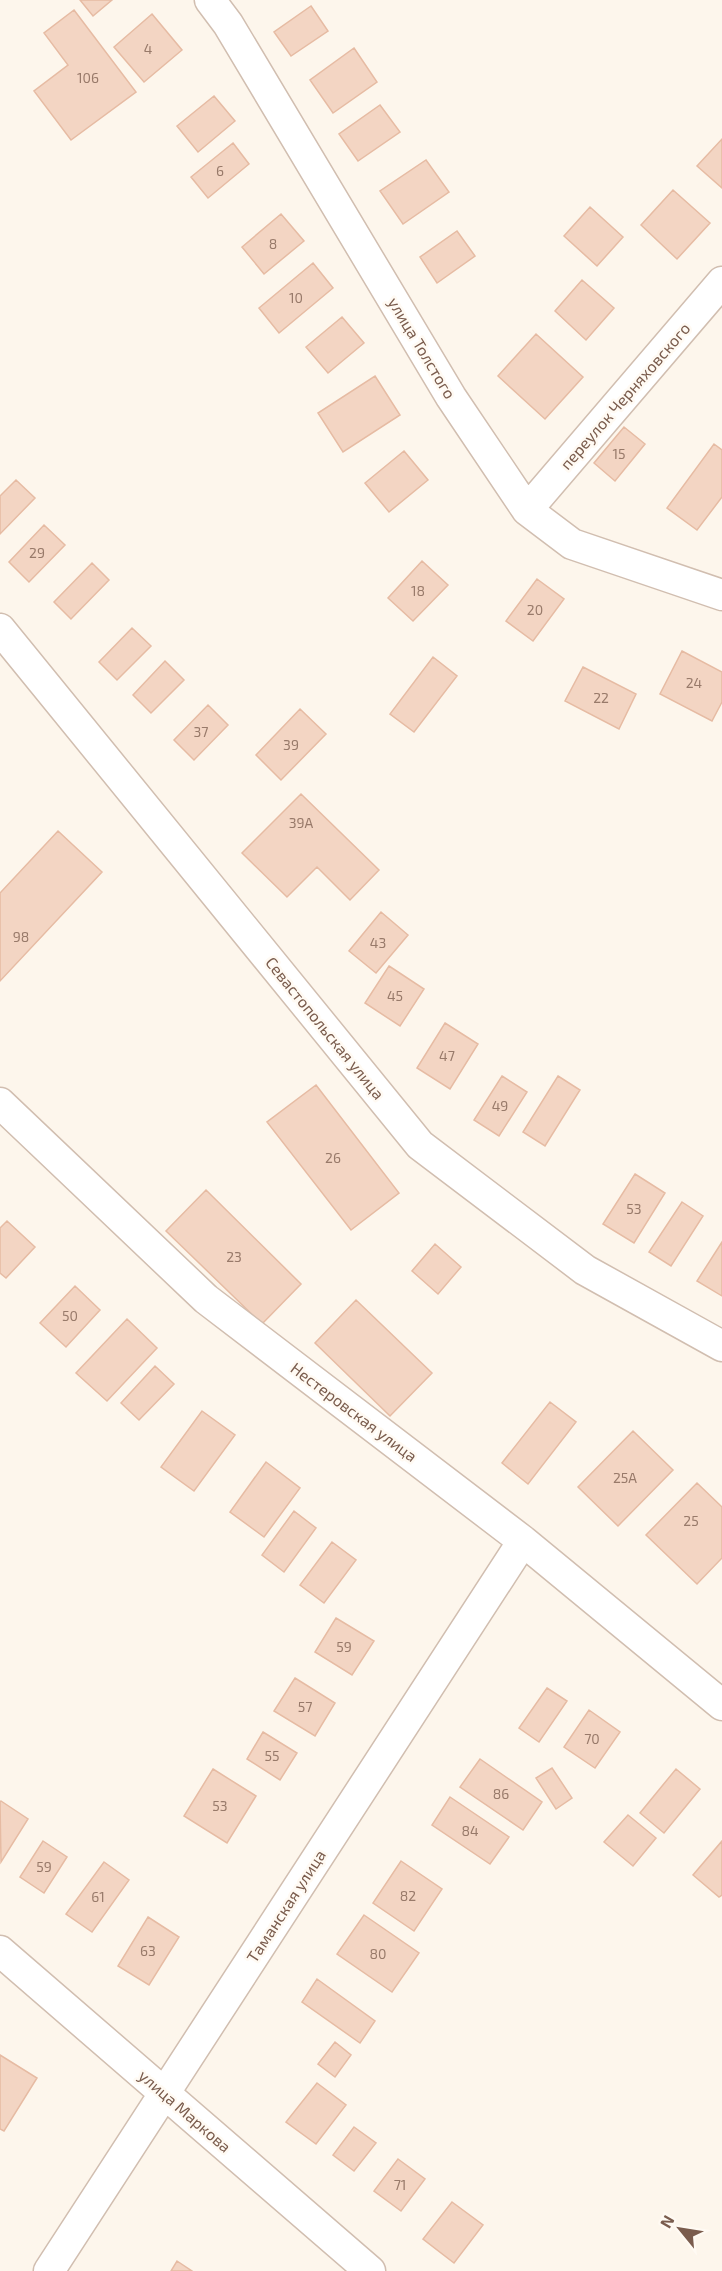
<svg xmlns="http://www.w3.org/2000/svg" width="722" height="2271" font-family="'Exo 2',sans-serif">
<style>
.building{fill:#f3d5c3;stroke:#e6bba3;stroke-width:1.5}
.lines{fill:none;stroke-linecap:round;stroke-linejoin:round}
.street-casing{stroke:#d1beb0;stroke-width:33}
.street{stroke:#fff;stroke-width:30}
.labels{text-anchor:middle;stroke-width:5;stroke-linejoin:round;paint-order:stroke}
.number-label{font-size:14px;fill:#987a6a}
.street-label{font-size:16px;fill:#7a5c4d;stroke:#fffaf3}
</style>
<rect width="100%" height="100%" fill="#fdf6ec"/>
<path class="building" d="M80,0H112L93,16Z
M311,6L328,31L291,56L274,32Z
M74,10L136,92L71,140L34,91L68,65L44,33Z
M152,14L182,50L144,82L114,47Z
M354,48L377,82L333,113L310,80Z
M214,96L235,121L198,152L177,126Z
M380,105L400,132L358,161L339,134Z
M722,139V188L697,166Z
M233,143L249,164L208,198L191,177Z
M426,160L449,192L403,224L380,191Z
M673,190L710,223L677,259L641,225Z
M590,207L623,237L597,266L564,236Z
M281,214L304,241L264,274L242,247Z
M457,231L475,256L437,283L420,257Z
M313,263L333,288L279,333L259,308Z
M582,280L614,308L586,340L555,311Z
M342,317L364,343L328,373L306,347Z
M536,334L583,377L545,419L498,376Z
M375,376L400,415L343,452L318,413Z
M624,427L645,444L615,481L594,463Z
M714,444L722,450V497L697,530L667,508Z
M404,451L428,480L389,512L365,483Z
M16,480L35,498L0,534V496Z
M44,525L65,545L29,582L9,562Z
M422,561L448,585L413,621L388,598Z
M92,563L109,580L71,619L54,602Z
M537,579L564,599L533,641L506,621Z
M132,628L151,646L117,680L99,662Z
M682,651L722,672V702L712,721L660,694Z
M433,657L457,676L414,732L390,714Z
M165,661L184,680L151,713L133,695Z
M583,667L636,694L619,729L565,701Z
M208,705L228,725L194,760L174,740Z
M300,709L326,734L281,780L256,755Z
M301,794L379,870L350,900L317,867L287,897L242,853Z
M58,831L102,872L0,981V893Z
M381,912L408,935L376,973L349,951Z
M389,966L424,989L400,1026L365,1003Z
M445,1023L478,1044L450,1089L417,1068Z
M502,1076L527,1092L499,1136L474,1120Z
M558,1076L580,1090L545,1146L523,1132Z
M316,1085L399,1193L351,1230L267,1122Z
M635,1174L665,1193L634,1243L603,1224Z
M206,1190L301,1284L262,1324L166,1231Z
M682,1202L703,1216L671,1266L649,1252Z
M7,1221L35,1247L6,1278L0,1273V1228Z
M722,1242V1296L697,1281Z
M435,1244L461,1267L438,1294L412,1271Z
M75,1286L100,1310L66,1347L40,1323Z
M356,1300L432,1373L390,1416L315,1343Z
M127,1319L157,1348L107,1401L76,1373Z
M155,1366L174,1384L139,1420L121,1403Z
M550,1402L576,1422L528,1484L502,1463Z
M202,1411L235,1435L194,1491L161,1467Z
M633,1431L673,1470L618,1526L578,1487Z
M266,1462L300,1488L264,1537L230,1512Z
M697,1483L722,1507V1558L697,1584L646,1535Z
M294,1511L316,1528L284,1572L262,1555Z
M332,1542L356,1560L324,1603L300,1585Z
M336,1618L374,1641L352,1675L315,1652Z
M295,1678L335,1703L315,1736L274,1711Z
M547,1688L567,1701L539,1742L519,1728Z
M589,1710L620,1732L595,1768L564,1747Z
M263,1732L297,1753L280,1780L247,1759Z
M480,1759L542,1802L523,1830L460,1787Z
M552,1768L572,1798L556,1809L536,1778Z
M213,1769L256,1796L227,1843L184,1816Z
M676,1769L700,1789L664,1833L640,1813Z
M450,1797L509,1837L490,1864L432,1825Z
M1,1801L28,1819L1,1862L0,1802Z
M628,1815L656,1838L633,1866L604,1842Z
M43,1841L67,1857L44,1893L20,1877Z
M722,1841V1895L719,1897L693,1875Z
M401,1861L442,1889L414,1931L373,1903Z
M104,1862L129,1880L92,1932L66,1914Z
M364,1915L419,1953L392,1992L337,1954Z
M148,1917L179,1937L149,1985L118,1966Z
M317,1979L375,2021L360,2043L302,2002Z
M335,2042L351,2055L335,2077L318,2064Z
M0,2055L37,2078L4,2131L0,2129Z
M317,2083L346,2105L316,2144L286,2122Z
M354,2127L376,2143L354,2171L333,2155Z
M398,2159L425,2179L401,2211L374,2191Z
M452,2202L483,2225L454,2263L423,2239Z
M177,2261L192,2271H171Z"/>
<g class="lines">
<g class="street-casing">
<path id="street" d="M210,0L228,24L451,397L527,510L572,544L722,595
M527,510L722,282
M0,629L420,1145L585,1270L722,1346
M0,1103L206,1299L523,1541L722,1705
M0,1951L370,2271
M49,2271L523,1541"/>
</g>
<use href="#street" class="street"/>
</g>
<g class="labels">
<g class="number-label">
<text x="148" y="54">4</text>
<text x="88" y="83">106</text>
<text x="220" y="176">6</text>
<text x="273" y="249">8</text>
<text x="296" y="303">10</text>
<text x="619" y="459">15</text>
<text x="37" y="558">29</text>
<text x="418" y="596">18</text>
<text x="535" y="615">20</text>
<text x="694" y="688">24</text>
<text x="601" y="703">22</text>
<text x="201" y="737">37</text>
<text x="291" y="750">39</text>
<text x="301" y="828">39А</text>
<text x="21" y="942">98</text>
<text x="378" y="948">43</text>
<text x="395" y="1001">45</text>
<text x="447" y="1061">47</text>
<text x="500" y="1111">49</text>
<text x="333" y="1163">26</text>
<text x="634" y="1214">53</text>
<text x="234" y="1262">23</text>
<text x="70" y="1321">50</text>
<text x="625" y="1483">25А</text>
<text x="691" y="1526">25</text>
<text x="344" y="1652">59</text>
<text x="305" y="1712">57</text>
<text x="592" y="1744">70</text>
<text x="272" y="1761">55</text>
<text x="501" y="1799">86</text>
<text x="220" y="1811">53</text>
<text x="470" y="1836">84</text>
<text x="44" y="1872">59</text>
<text x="408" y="1901">82</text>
<text x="98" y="1902">61</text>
<text x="148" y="1956">63</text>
<text x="378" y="1959">80</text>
<text x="400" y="2190">71</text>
</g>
<g class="street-label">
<text transform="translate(422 348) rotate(59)" y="6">улица Толстого</text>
<text transform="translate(625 396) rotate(-49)" y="6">переулок Черняховского</text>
<text transform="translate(325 1028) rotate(51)" y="6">Севастопольская улица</text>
<text transform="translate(354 1412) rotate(37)" y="6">Нестеровская улица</text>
<text transform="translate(286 1906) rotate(-57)" y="6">Таманская улица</text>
<text transform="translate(185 2111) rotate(41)" y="6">улица Маркова</text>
</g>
</g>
<g transform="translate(680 2229) rotate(300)" stroke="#fffaf3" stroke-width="4.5" paint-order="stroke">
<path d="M0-4.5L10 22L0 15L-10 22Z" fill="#7a5c4d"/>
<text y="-9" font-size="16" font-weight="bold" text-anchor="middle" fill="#7a5c4d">N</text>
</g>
</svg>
